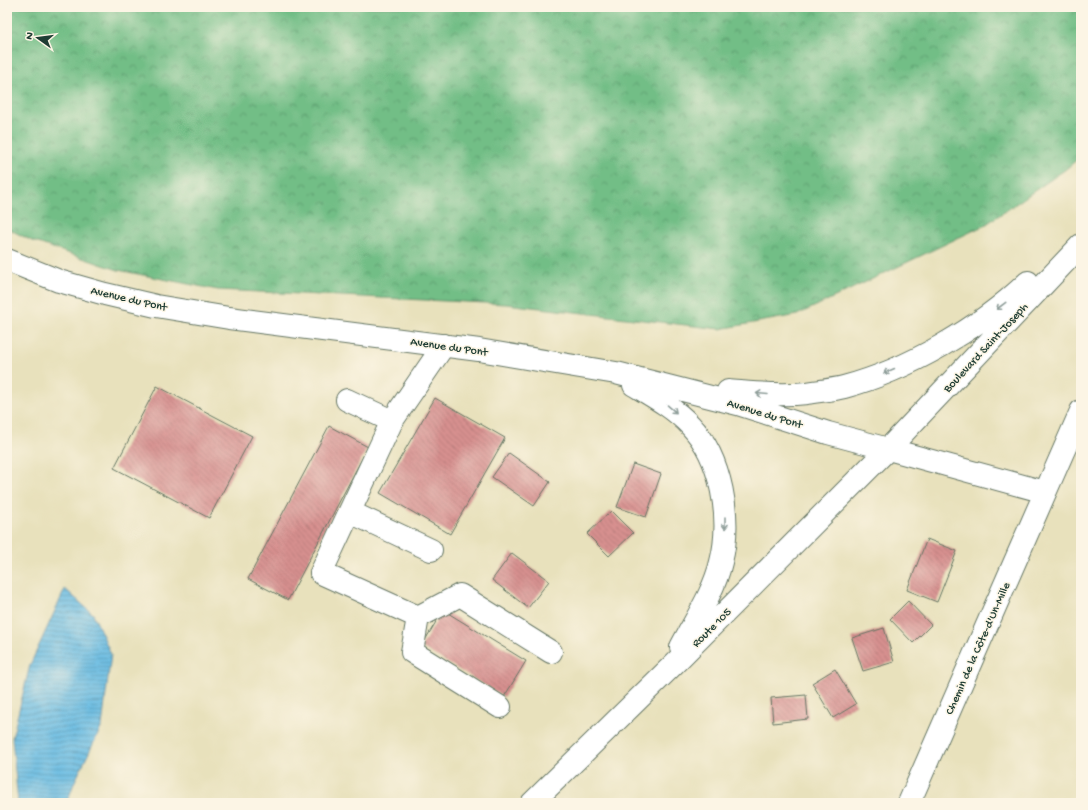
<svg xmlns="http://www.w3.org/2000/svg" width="1088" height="810" font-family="'Gochi Hand',sans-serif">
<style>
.forest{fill:url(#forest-crowns);stroke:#487e5d}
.water{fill:url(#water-rules);stroke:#427c8b}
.building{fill:url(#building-back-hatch)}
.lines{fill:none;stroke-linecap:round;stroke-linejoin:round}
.minor-casing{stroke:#657664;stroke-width:24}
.major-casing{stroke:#657664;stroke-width:24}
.minor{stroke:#fff;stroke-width:22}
.major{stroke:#fff;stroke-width:22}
.oneway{stroke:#8f9e9a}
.labels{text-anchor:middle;stroke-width:3;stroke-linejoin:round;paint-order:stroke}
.street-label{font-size:12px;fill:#1f3d34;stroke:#fcf5e5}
</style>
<defs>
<pattern id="forest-crowns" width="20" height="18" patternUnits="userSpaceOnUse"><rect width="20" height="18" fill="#72be86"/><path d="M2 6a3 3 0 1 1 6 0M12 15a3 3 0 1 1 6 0" fill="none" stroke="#5d9c6e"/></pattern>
<pattern id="water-rules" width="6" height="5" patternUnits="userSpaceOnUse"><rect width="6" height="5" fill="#65bae2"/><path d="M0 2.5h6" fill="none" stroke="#5398b8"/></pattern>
<pattern id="building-back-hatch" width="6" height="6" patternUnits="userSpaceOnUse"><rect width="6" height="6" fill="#d7908f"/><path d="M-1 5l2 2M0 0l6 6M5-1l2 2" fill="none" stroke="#ae7776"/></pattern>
</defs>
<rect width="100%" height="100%" fill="#fcf5e5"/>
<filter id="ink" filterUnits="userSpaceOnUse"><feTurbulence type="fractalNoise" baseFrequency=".025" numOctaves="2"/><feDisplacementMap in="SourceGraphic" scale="8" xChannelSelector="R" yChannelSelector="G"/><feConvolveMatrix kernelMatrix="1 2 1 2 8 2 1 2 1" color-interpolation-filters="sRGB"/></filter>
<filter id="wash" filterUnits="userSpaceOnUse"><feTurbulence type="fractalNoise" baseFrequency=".012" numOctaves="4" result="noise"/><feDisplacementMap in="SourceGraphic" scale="16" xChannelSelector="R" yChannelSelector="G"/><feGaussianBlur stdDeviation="0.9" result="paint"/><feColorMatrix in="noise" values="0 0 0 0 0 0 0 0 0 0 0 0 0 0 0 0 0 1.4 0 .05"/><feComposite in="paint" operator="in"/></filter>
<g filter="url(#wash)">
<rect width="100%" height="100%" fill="#e8e1bc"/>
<path class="forest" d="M7,7H1081V156L1066,169L985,225L797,315L720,329L506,304L218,290L118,270L32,241L7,228Z"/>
<path class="water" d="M65,589L93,614L111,654L102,726L74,783L67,803H18L12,738L30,665Z"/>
<g id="blocks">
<path class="building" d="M157,386L252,436L209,518L114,468Z
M435,398L505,438L450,534L380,493Z
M329,426L368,447L288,600L248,579Z
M509,453L550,482L534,506L492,477Z
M633,464L661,474L646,517L617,507Z
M611,511L633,533L609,556L587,534Z
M927,539L957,551L937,602L907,590Z
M512,553L549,581L528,608L492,580Z
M908,601L931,625L913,643L890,619Z
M443,610L526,661L504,697L421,647Z
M884,628L894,662L863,671L852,638Z
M835,669L856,704L833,718L812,683Z
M806,695L808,719L773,723L771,698Z"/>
</g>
</g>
<g filter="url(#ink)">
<use href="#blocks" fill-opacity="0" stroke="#657664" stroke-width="1"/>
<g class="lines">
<g class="minor-casing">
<path id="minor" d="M444,345L392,421L321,573L418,617L460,595L551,652
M347,400L392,421
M888,449L1045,492
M350,512L431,550
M418,617L412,652L500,707
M909,803L1081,411"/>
</g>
<g class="major-casing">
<path id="major" d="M7,260L59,281L105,294L156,306L229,318L479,350L616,373L738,404L828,433L888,449
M634,385C654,397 674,408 690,425C722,458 732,519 721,562C714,592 695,620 681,647
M728,391C755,393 781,396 807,393C819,391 832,390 844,387C908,370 980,328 1028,282
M532,803L671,667L888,449L1081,245"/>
</g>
<use href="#minor" class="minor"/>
<use href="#major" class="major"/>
</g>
<defs><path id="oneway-shaft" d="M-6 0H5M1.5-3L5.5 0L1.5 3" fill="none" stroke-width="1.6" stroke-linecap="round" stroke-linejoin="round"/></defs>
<g class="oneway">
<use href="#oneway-shaft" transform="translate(1001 306) rotate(143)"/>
<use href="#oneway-shaft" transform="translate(889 371) rotate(156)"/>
<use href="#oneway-shaft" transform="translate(762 394) rotate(-175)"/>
<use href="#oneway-shaft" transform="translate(672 409) rotate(41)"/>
<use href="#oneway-shaft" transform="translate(725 523) rotate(90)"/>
</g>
</g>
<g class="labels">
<g class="street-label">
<text transform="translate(129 298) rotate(13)" y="4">Avenue du Pont</text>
<text transform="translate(449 346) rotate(8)" y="4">Avenue du Pont</text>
<text transform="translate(985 347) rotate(-47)" y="4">Boulevard Saint-Joseph</text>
<text transform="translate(765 413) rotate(17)" y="4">Avenue du Pont</text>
<text transform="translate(711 627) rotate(-45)" y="4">Route 105</text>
<text transform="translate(977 648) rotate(-66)" y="4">Chemin de la Côte-d'Un-Mille</text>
</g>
</g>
<rect width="1088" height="810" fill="none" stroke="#fcf5e5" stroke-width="24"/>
<g transform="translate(38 38) rotate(284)" stroke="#fcf5e5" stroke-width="3" paint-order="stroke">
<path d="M0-3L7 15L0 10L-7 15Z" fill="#1f3d34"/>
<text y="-6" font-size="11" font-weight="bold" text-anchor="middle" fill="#1f3d34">N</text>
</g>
</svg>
